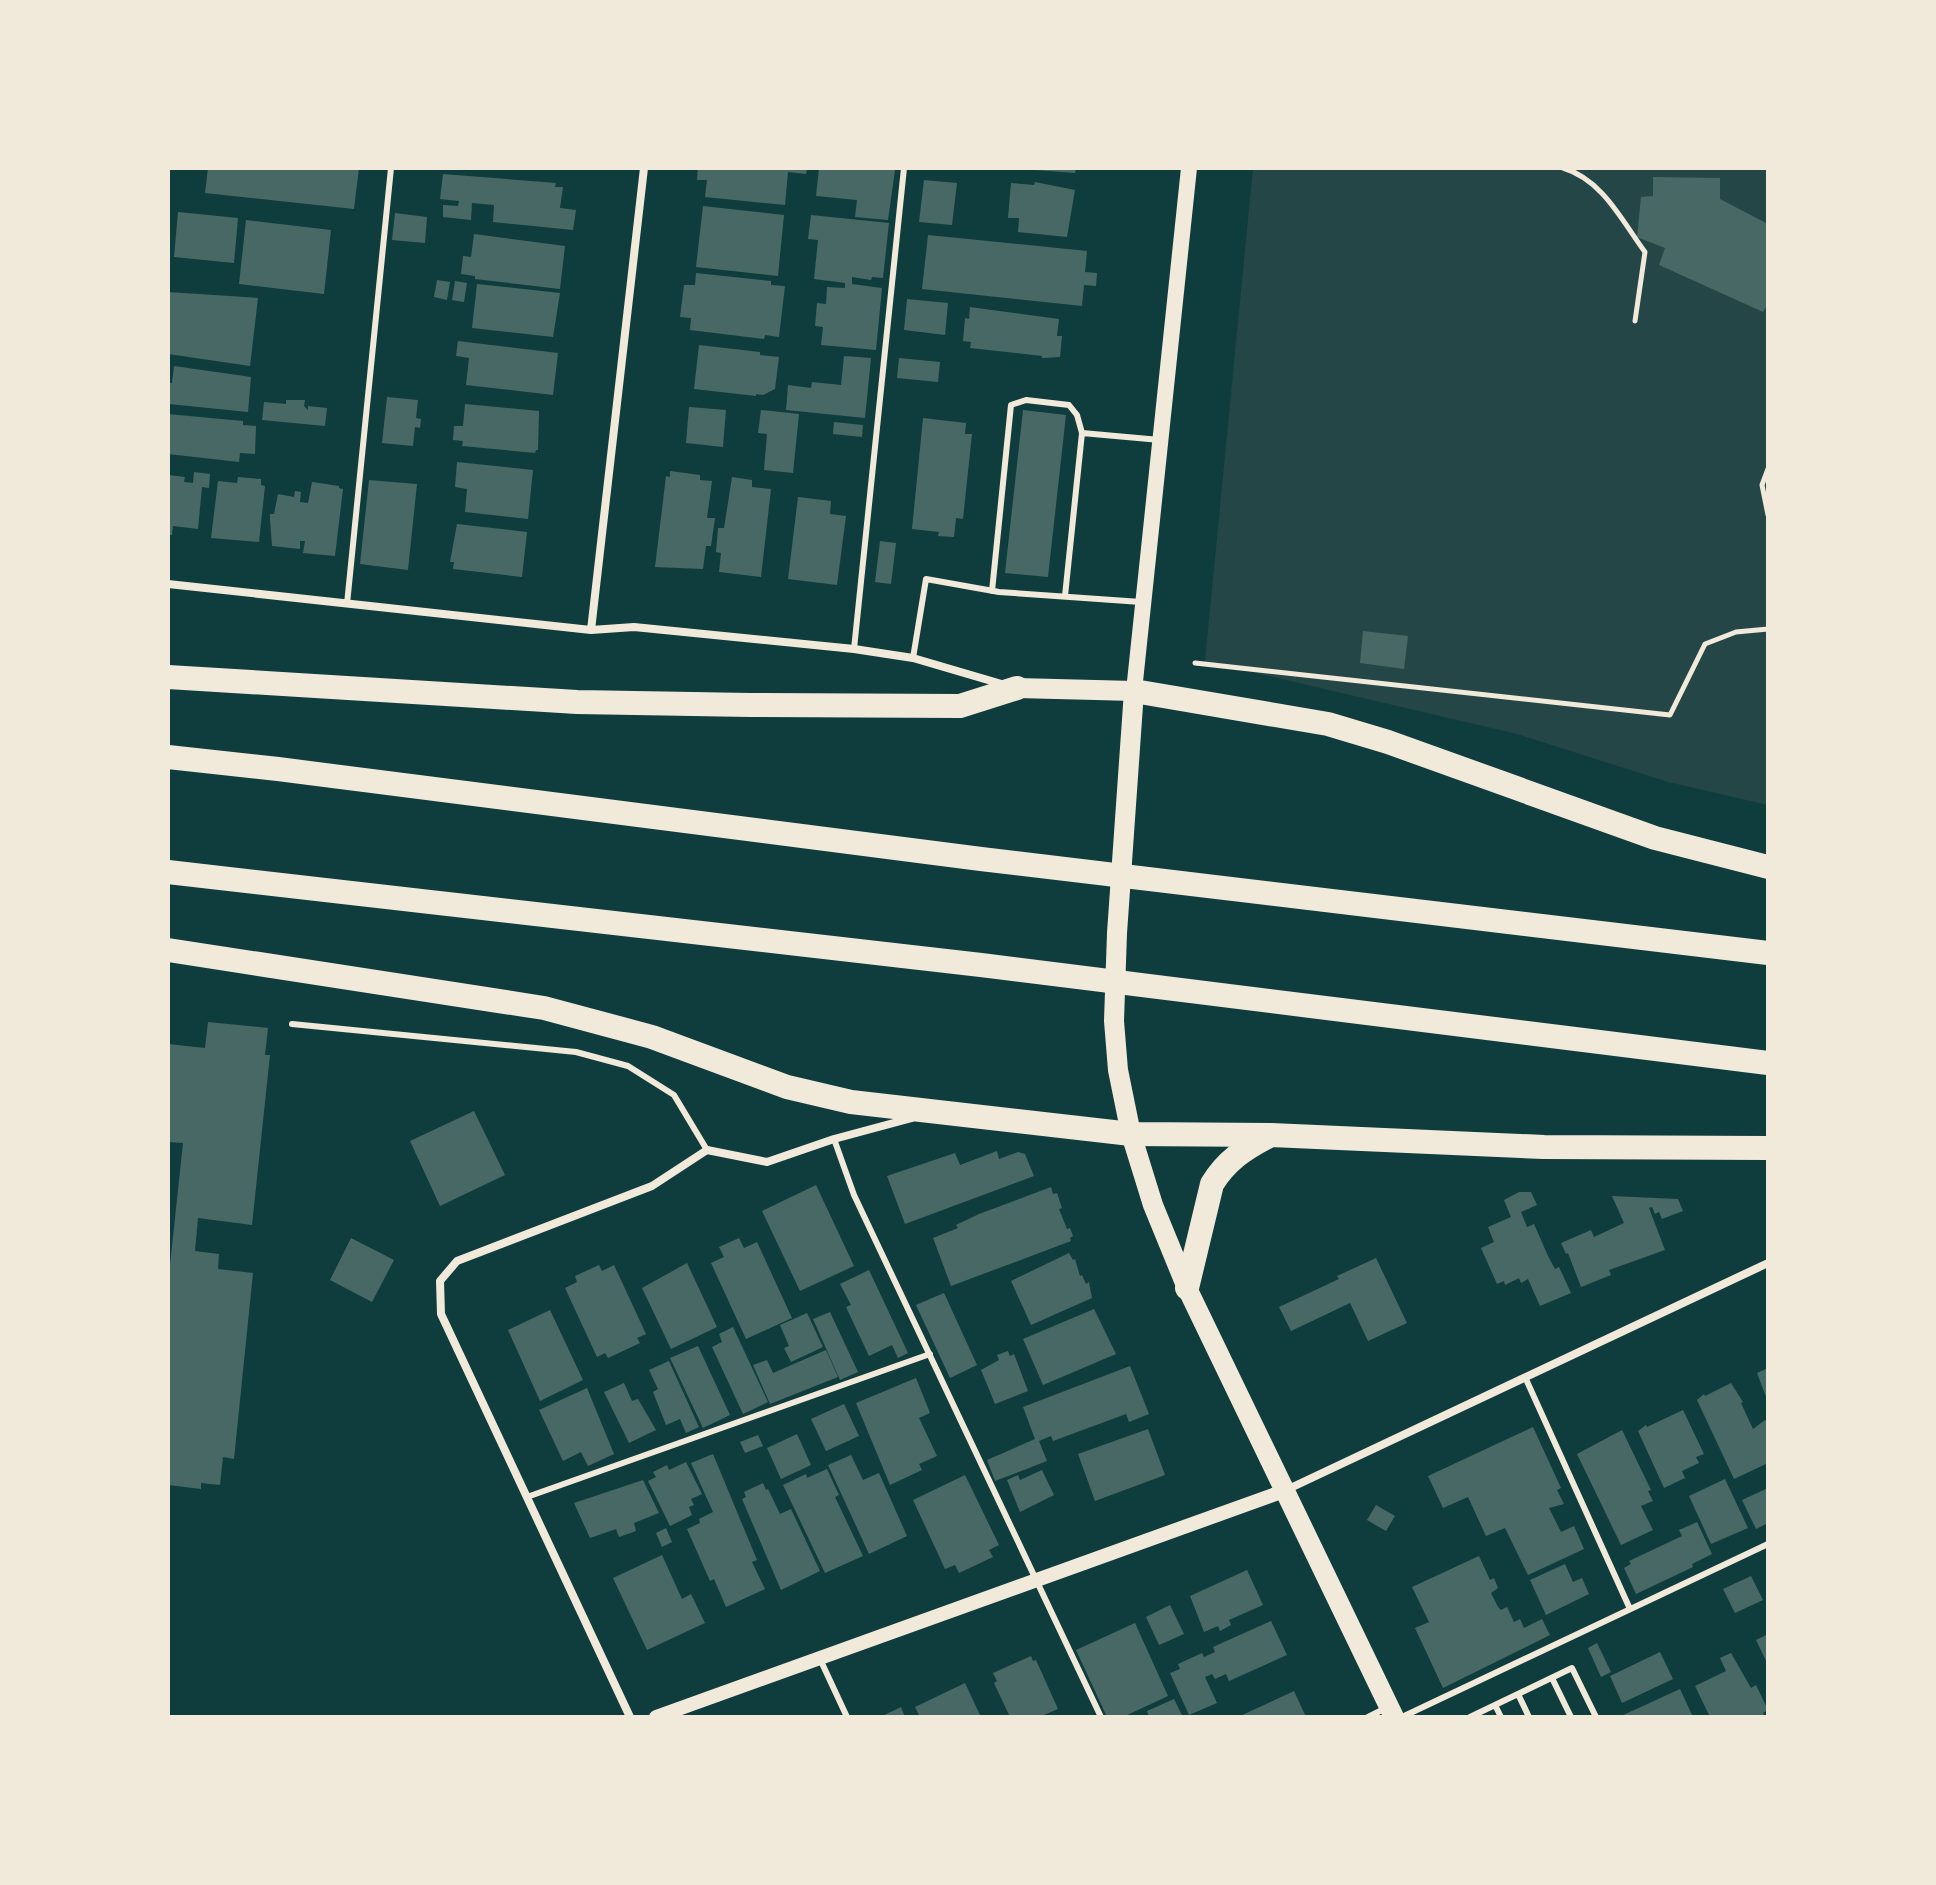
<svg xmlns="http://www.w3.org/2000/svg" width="1936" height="1885" font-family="'Fira Sans Condensed',sans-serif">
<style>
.green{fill:#244646}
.building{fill:#486865}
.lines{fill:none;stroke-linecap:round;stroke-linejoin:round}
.path{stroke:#f1e9da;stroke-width:5}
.service{stroke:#f1e9da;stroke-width:6}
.minor{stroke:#f1e9da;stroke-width:8}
.tertiary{stroke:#f1e9da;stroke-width:14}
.secondary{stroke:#f1e9da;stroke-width:16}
.primary{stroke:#f1e9da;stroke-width:20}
.motorway{stroke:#f1e9da;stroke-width:24}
</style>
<rect width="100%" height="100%" fill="#0f3d3e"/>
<path class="green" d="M1253,168H1768V805L1668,782L1517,734L1205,661Z"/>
<path class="building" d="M208,168H359L354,209L205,193Z
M698,168H807L806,174L788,172L785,205L705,197L707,180H697Z
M819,168H892L895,170L888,220L855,217L857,200L816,196Z
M1035,168H1076L1075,173L1035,170Z
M443,174L556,183L555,187H563L560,208L576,210L573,230L493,222L494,205L472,203L471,220L443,217V205L458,206L459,201L440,199Z
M1653,177L1720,178V199L1768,224V304L1763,312L1659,265L1665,248L1637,237L1641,197L1653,196Z
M924,180L957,183L952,225L919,222Z
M1035,182L1075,190L1067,237L1018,232L1019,218H1008L1011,183L1034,185Z
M703,206L784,215L778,276L696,267Z
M178,212L238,218L234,263L174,257Z
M395,213L427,217L425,243L392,240Z
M811,215L889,223L883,278L872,277L871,280L852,277V284L882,288L876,350L821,345L823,327L815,326L817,303L826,304L827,287L845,288V283L814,279L818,240L808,239Z
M246,220L331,230L324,294L239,284Z
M474,234L565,246L560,289L475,279V276L461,274L463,256L471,257Z
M928,235L1087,251L1085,272L1097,273L1096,286L1084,285L1082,306L922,289Z
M696,273L771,281V285L785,286L779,337L765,335L764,339L690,330L691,318L680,317L684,285H695Z
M437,280L450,282L447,300L434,297Z
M455,281L467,283L464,302L452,300Z
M477,284L560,293L553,337L472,328Z
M168,292L258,298L250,366L168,354Z
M907,299L948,303L945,335L904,330Z
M970,307L1059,319L1057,336H1062L1060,357L1042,358V356L970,348L971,342L963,341L965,318L969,319Z
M458,341L558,353L553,395L466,385L469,358L456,356Z
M699,345L760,352V355L779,357L775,389L763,395L756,394V396L694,389Z
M844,356L871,358L865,418L786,410L788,385L811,388L812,382L841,385Z
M899,358L940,362L938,382L897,378Z
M174,366L251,377L248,412L169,404L168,383H172Z
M387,397L418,400L416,418L421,419L420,428L415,427L413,446L382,443Z
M286,400H305L304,406L308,410V406L327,408L325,426L262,420L264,402L286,404Z
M465,404L539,411L538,450H536L535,453L462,446L463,441L453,440L454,426H463Z
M689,407L726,410L723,447L686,443Z
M761,410L799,414L793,473L764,470L767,434L758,433Z
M1023,410L1066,415L1048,577L1005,573Z
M168,414L243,421V425L256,426L255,454L240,453L239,462L168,454Z
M923,418L966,423L965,434H972L963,519L956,518L954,537L938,536L939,532L912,529Z
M834,422L863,425L862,437L833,434Z
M457,462L533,470L528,519L465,512L467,489L455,487Z
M670,471L700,475V480L712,481L707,518H715L711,546H706L703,569L655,567L666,476L670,477Z
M194,472L210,474L209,488L202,487L198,529L173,526L172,535H168V475L185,477L184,482L193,483Z
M238,477L261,479V485L265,486L259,542L211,538L218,481L237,483Z
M732,477L752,480V487L771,489L761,577L719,572L721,553L716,552L718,528H724Z
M369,480L417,484L408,570L360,564Z
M312,482L339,486V488L343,489L335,556L303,553L305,541H300V549L272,546L270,519V514H274L278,494L294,497L295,491L301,492L300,502L308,503Z
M798,497L831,501L830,514L846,516L837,585L788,579Z
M457,524L527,532L522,577L453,569L454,562H450Z
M880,541L896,543L891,584L875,582Z
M1363,631L1408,636L1404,669L1360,663Z
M208,1022L268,1028L265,1055H270L252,1225L198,1218L195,1251L219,1254L218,1269L253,1273L234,1459L223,1457L220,1485L201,1483V1489L168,1485V1265H170L183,1143L168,1142V1044L205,1048Z
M474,1111L505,1175L440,1206L410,1141Z
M997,1151L999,1159L1018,1152L1025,1154L1034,1176L905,1224L887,1176L955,1153L960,1165Z
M816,1185L854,1266L800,1291L762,1211Z
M1051,1187L1053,1194L1057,1193L1062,1208L1059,1209L1067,1229L1070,1228L1073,1236L1070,1238L1071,1241L951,1286L933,1238L958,1228L956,1225L979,1214Z
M1519,1192H1531L1537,1205L1521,1212L1527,1227L1534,1224L1548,1256L1555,1269L1559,1267L1571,1293L1540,1306L1528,1279L1521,1283L1519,1278L1505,1285L1504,1281L1497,1284L1481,1248L1494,1242L1488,1227L1511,1217L1504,1200Z
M1612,1196L1678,1199L1683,1211L1662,1219L1659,1212L1655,1214L1652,1207L1649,1208L1665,1250L1609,1270L1611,1275L1581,1287L1568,1253L1566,1254L1561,1243L1591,1230L1594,1237L1624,1223Z
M351,1238L394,1260L372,1302L330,1280Z
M739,1238L744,1248L757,1242L792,1318L746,1339L711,1263L724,1257L719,1247Z
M1069,1253L1073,1260L1075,1259L1080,1276L1082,1275L1086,1284L1089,1282L1092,1298L1031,1325L1011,1281Z
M1376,1258L1407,1323L1368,1341L1350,1303L1291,1331L1279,1307L1339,1279L1337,1276Z
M687,1263L717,1327L671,1349L642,1288Z
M599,1265L602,1271L614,1265L646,1334L637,1338L640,1343L608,1358L605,1353L597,1357L565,1288L577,1282L575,1276Z
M869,1270L908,1353L898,1358L892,1345L869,1356L846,1307L851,1305L840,1284Z
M944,1293L977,1365L950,1378L916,1305Z
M1094,1309L1116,1354L1043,1385L1023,1339Z
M550,1310L583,1380L540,1401L508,1330Z
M830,1312L858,1372L840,1380L813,1319Z
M807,1313L823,1347L791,1362L784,1348L789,1346L780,1325Z
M733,1327L768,1402L743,1414L712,1347L722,1342L719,1334Z
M698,1346L730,1415L703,1428L670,1358Z
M826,1350L838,1377L770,1404L753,1365L767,1360L773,1373Z
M1008,1351L1010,1356L1014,1354L1028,1391L995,1404L981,1370L999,1360L997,1355Z
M669,1361L699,1427L686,1433L680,1419L666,1425L653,1392L658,1389L649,1370Z
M1130,1366L1149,1414L1129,1422L1126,1414L1053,1441L1051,1436L1039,1441L1047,1461L995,1481L987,1460L1035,1439L1023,1407Z
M1768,1368V1402L1757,1373Z
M916,1378L930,1413L919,1418L937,1456L919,1464L922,1470L890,1485L856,1403Z
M624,1383L632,1401L638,1399L656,1430L629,1443L604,1392Z
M1731,1383L1743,1402L1741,1403L1753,1429L1765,1420L1768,1423V1463L1734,1479L1697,1400L1704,1394L1705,1396Z
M587,1388L614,1454L588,1466L581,1452L563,1461L539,1410Z
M844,1404L859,1436L826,1451L811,1419Z
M1683,1410L1704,1454L1696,1457L1699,1463L1682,1471L1685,1478L1664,1488L1638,1431L1646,1425L1647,1427Z
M1533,1427L1561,1488L1557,1490L1564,1504L1549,1508L1561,1532L1574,1526L1584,1549L1528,1575L1505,1528L1486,1536L1468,1497L1443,1508L1428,1476Z
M1148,1429L1165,1475L1095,1501L1078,1454Z
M1622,1430L1651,1490L1648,1491L1653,1501L1641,1506L1653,1530L1621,1545L1577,1454Z
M797,1434L811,1465L781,1479L767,1448Z
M758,1435L763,1446L745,1453L740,1442Z
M713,1454L757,1560L752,1562L765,1589L726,1607L714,1579L710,1581L687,1529L700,1523L699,1519L713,1512L691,1463Z
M851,1455L863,1480L879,1473L907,1536L869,1554L828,1465Z
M686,1462L702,1494L691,1499L694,1505L689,1507L692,1515L670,1526L648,1481L656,1477L653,1472L667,1465L669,1470Z
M827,1469L839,1495L835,1497L863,1556L825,1573L783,1485L806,1474L807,1478Z
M1042,1470L1054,1495L1020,1512L1007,1480L1018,1475L1020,1480Z
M965,1475L999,1545L989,1550L993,1557L959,1573L955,1565L945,1569L913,1500Z
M1725,1479L1748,1528L1711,1544L1689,1496Z
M643,1480L659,1513L634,1523L636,1531L619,1537L616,1529L590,1538L574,1503Z
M763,1483L766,1490L768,1489L780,1514L791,1509L820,1571L781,1590L742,1499L746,1497L744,1492Z
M1768,1488V1523L1756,1529L1742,1500Z
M1376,1505L1395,1516L1386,1531L1367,1520Z
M1697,1522L1712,1554L1692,1564L1693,1567L1636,1594L1624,1568L1631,1564L1629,1561L1682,1536L1679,1530Z
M666,1528L672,1542L662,1547L656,1533Z
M662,1555L682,1599L691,1594L705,1623L647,1650L613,1578Z
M1479,1556L1490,1580L1494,1578L1498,1588L1491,1593L1498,1607L1501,1610L1507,1607L1514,1622L1520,1619L1524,1628L1542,1619L1550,1635L1443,1688L1415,1628L1429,1622L1412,1587Z
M1565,1564L1573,1582L1582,1578L1589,1594L1546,1615L1530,1580Z
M1247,1570L1263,1605L1229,1620L1231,1625L1220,1631L1218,1626L1204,1632L1190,1596Z
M1751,1576L1763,1600L1735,1613L1723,1589Z
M1170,1605L1184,1634L1159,1645L1146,1617Z
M1271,1621L1287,1655L1229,1681L1226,1674L1215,1679L1212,1674L1205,1677L1217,1703L1189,1715L1170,1673L1180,1669L1178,1664L1202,1653L1204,1657L1215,1652L1213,1647Z
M1135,1623L1168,1696L1123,1717H1107L1076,1650Z
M1768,1634V1665L1756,1640Z
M1597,1643L1611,1672L1601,1677L1588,1648Z
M1660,1652L1673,1679L1622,1703L1610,1676Z
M1731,1653L1751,1688L1756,1685L1768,1710L1763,1713L1765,1717H1710L1695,1686L1726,1671L1720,1658Z
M1031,1656L1033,1661L1036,1660L1058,1709L1039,1717H1010L994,1683L997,1681L993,1673Z
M965,1683L981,1717H920L915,1707Z
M1680,1689L1693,1717H1619Z
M1294,1691L1306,1717H1238Z
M1174,1699L1183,1717H1149L1147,1711Z
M901,1707L905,1717H880Z"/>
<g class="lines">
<path class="path" d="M1563,168C1603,180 1622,221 1645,252L1635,321
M1768,469L1762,485L1768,515
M1195,663L1670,715L1705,644L1736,632L1768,629"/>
<path class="service" d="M992,591L1011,405L1026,400L1069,405L1077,415L1082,433
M1065,596L1082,433L1160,440
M347,604L391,168
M854,649L904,168
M913,658L926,579L999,592L1141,602
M292,1024L576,1052L628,1066L674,1095L707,1150
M834,1139L854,1195L1101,1717
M1525,1377L1630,1609
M527,1497L930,1354
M820,1659L847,1717
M1552,1678L1571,1717
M1518,1694L1529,1717
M1495,1705L1501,1717
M1368,1717L1386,1708
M1402,1717L1768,1544
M1470,1717L1572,1668L1596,1717"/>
<path class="minor" d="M168,584L591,630L634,627L854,649L913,658L1005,685
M591,630L644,168
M1284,1491L1768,1263
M630,1717L441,1314L440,1281L457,1261L652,1186L707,1150L767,1162L834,1139L912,1118"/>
<path class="tertiary" d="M656,1717L1284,1491"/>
<path class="secondary" d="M1134,691L1189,168"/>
<path class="primary" d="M1017,688L1134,691L1117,933L1114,1021L1118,1070L1131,1134L1153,1205L1187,1288L1394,1717"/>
<path class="motorway" d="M168,677L577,702L750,705L960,706L1017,688
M1134,691L1328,724L1388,742L1655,838L1768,867
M168,757L278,769L981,859L1768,953
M168,872L981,965L1768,1063
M168,950L544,1008L652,1037L787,1087L851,1102L1131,1134L1271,1135L1544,1147L1768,1148
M1187,1288L1212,1184C1226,1161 1244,1149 1267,1137"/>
</g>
<rect width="1936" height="1885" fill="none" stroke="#f1e9da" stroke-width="340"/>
</svg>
